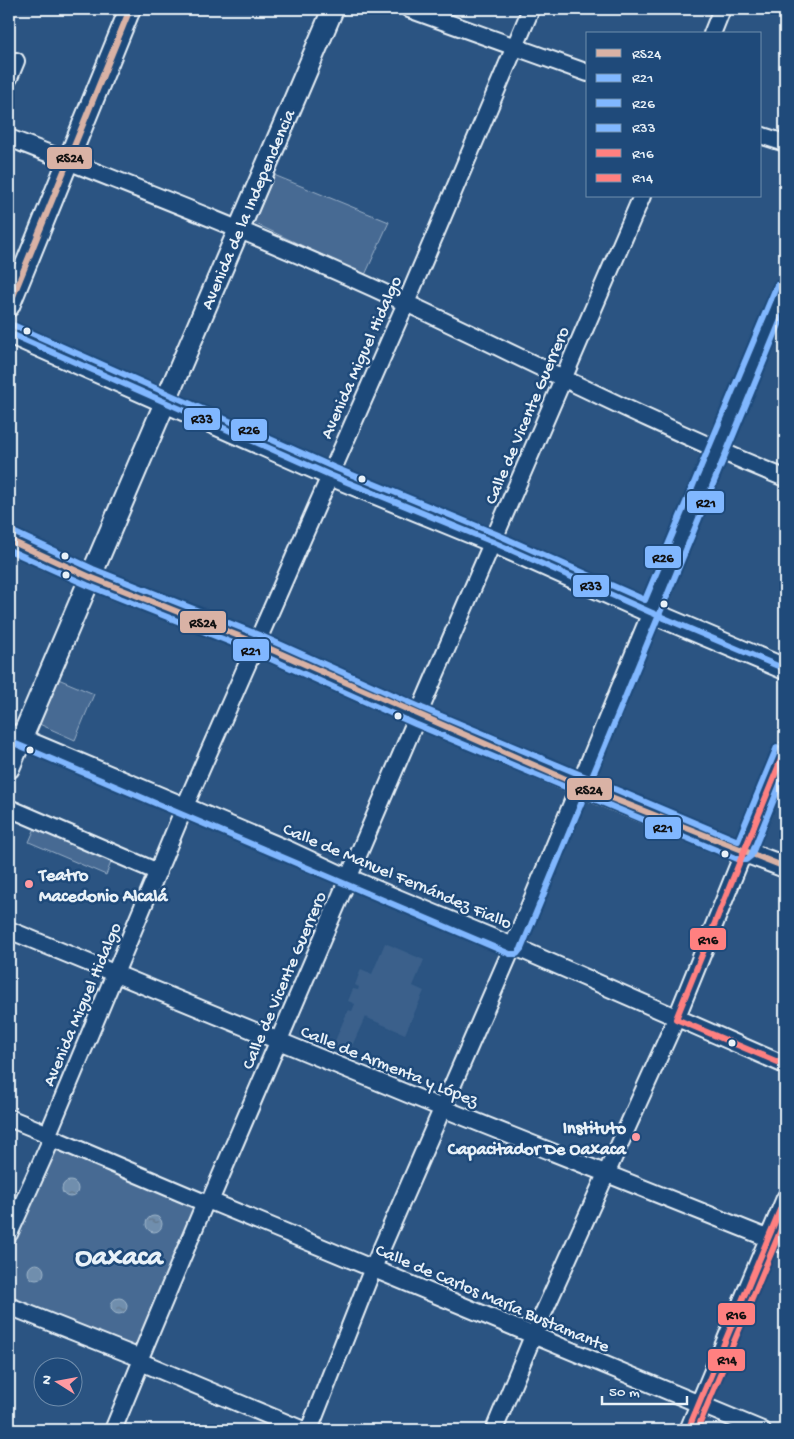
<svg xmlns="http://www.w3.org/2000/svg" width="794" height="1439" font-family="'Gochi Hand',sans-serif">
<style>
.built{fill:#3a608b}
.green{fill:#476b93;stroke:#98aec6}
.water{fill:url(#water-ripples);stroke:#a0b6cb}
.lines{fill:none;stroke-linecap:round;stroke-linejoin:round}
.minor-casing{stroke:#e8f1f8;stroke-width:20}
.major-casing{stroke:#e8f1f8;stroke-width:24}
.minor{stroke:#1f4a7a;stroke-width:16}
.major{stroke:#1f4a7a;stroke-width:20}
.bus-1-casing{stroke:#1f4a7a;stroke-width:10}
.bus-2-casing{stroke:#1f4a7a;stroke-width:10}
.bus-3-casing{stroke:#1f4a7a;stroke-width:10}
.bus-4-casing{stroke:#1f4a7a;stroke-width:10}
.bus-5-casing{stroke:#1f4a7a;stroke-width:10}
.bus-6-casing{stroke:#1f4a7a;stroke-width:10}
.bus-1{stroke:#d9b2a5;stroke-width:6}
.bus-2{stroke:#80b7ff;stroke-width:6}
.bus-3{stroke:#80b7ff;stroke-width:6}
.bus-4{stroke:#80b7ff;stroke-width:6}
.bus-5{stroke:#ff8080;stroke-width:6}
.bus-6{stroke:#ff8080;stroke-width:6}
.bus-dot{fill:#e8f1f8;stroke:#1f4a7a;stroke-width:2}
.poi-dot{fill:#ff9aa2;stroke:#1f4a7a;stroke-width:2}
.labels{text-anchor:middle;stroke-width:5;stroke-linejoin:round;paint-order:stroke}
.street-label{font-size:18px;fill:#e8f1f8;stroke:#1f4a7a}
.poi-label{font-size:18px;font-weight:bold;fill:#e8f1f8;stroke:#1f4a7a;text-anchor:start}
.town-label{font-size:28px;font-weight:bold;fill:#e8f1f8;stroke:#1f4a7a}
.line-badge{stroke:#1f4a7a;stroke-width:2}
.pale-badge-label{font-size:14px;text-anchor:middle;font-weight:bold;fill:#111}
</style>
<defs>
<pattern id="water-ripples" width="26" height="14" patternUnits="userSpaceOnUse" patternTransform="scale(1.25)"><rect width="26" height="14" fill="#708ead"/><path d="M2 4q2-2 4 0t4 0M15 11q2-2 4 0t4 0" fill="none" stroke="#61768a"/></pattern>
</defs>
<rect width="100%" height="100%" fill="#2b5482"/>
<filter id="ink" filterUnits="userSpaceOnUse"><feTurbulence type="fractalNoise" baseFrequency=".02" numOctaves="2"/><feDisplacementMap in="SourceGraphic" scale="10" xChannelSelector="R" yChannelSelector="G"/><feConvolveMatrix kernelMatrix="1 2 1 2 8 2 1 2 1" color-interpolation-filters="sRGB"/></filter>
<g filter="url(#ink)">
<path class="built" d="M385,943L424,960L413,986L424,991L405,1034L365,1017L348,1055L332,1048L348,1010L352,1011L355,1004L348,1001L353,989L358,990L359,987L355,985L361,969L372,974Z"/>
<path class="green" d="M274,175L389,222L365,275L254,223Z
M56,678L94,694L75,740L37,723Z
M9,802L147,876L112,860L106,875L29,842L36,826Z
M53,1143L199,1205L138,1351L9,1297V1249Z"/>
<path class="water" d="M62 1189a8 8 0 1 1 16 0a8 8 0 1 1-16 0Z
M146 1224a8 8 0 1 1 16 0a8 8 0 1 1-16 0Z
M28 1272a8 8 0 1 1 16 0a8 8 0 1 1-16 0Z
M111 1306a8 8 0 1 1 16 0a8 8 0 1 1-16 0Z"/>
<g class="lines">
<g class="minor-casing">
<path id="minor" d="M409,9L588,73
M712,34L722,9
M9,78L16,61
M760,135L785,143
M9,138C142,190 276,242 406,303C532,362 656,426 785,478
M9,732L287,849L347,877L513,946L785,1065
M9,808L158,872
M9,930L442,1108L785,1245
M9,1118L48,1134
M48,1134L185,806L406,303L531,9
M52,1138L205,1203
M210,1201C353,865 497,531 642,196
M210,1201L762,1430
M9,1234L52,1138L48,1134
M9,1306L140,1358L141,1362L303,1430
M140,1358L205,1203L210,1201
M113,1430L141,1362
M309,1430L373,1268L513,946L785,288
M494,1430L533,1336L676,1019L785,750
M688,1430L785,1198"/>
</g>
<g class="major-casing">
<path id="major" d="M9,306L130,9
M9,333L330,475L493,542L650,612L785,669
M9,540C36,552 62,565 90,577C146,600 203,620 259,644C433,721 606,801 785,867
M9,768L333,9"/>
</g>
<use href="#minor" class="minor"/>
<use href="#major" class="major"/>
<g class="bus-1-casing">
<path id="bus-1" d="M9,306L130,9
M9,540L90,577L259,644L586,788L785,867"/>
</g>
<g class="bus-2-casing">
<path id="bus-2" d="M9,550L87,585L253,651L415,724L740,860H746L751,856L785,772
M9,741L510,954H517L521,949L785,310"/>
</g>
<g class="bus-3-casing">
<path id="bus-3" d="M13,325L333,467L496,534L645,600L777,285
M13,532L93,569L259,635L422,708L738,841L777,747"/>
</g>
<g class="bus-4-casing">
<path id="bus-4" d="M9,333L330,475L493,542L650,612L785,669"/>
</g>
<g class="bus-5-casing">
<path id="bus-5" d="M785,750L676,1019L785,1065
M688,1430L785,1198"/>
</g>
<g class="bus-6-casing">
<path id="bus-6" d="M697,1430L785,1220"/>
</g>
<use href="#bus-1" class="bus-1"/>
<use href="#bus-2" class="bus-2"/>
<use href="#bus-3" class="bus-3"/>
<use href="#bus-4" class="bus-4"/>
<use href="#bus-5" class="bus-5"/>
<use href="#bus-6" class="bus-6"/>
</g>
</g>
<g class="bus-dot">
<circle cx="27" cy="331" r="4.5"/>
<circle cx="362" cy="479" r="4.5"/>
<circle cx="65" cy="556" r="4.5"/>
<circle cx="66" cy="575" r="4.5"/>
<circle cx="664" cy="604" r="4.5"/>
<circle cx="398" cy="716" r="4.5"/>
<circle cx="30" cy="750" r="4.5"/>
<circle cx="725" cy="854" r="4.5"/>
<circle cx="732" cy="1043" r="4.5"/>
</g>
<g class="poi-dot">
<circle cx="29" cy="884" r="5"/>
<circle cx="636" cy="1137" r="5"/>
</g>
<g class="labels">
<g class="street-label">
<text transform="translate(247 209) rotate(-67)" y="6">Avenida de la Independencia</text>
<text transform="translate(360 357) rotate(-66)" y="6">Avenida Miguel Hidalgo</text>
<text transform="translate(526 415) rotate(-67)" y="6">Calle de Vicente Guerrero</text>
<text transform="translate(398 875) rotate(23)" y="6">Calle de Manuel Fernández Fiallo</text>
<text transform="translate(283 980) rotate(-67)" y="6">Calle de Vicente Guerrero</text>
<text transform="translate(81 1004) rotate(-67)" y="6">Avenida Miguel Hidalgo</text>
<text transform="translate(390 1065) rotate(22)" y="6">Calle de Armenta y López</text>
<text transform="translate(493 1297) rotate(23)" y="6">Calle de Carlos María Bustamante</text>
</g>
<g class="poi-label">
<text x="39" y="880">Teatro<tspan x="39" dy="21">Macedonio Alcalá</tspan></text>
<text x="626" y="1133" text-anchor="end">Instituto<tspan x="626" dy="21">Capacitador De Oaxaca</tspan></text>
</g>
<g class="town-label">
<text x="119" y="1264">Oaxaca</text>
</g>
</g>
<g class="line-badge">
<rect x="46" y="146" width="47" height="24" rx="5" fill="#d9b2a5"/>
<rect x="183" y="407" width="38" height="24" rx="5" fill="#80b7ff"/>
<rect x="230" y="418" width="38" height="24" rx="5" fill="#80b7ff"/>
<rect x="686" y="490" width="39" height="24" rx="5" fill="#80b7ff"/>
<rect x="644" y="545" width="38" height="24" rx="5" fill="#80b7ff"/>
<rect x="572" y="574" width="38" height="24" rx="5" fill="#80b7ff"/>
<rect x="179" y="610" width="48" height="24" rx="5" fill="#d9b2a5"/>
<rect x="232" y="638" width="38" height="24" rx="5" fill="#80b7ff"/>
<rect x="566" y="777" width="47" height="24" rx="5" fill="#d9b2a5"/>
<rect x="644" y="816" width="38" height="24" rx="5" fill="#80b7ff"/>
<rect x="689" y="927" width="38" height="24" rx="5" fill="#ff8080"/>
<rect x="717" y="1302" width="39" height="24" rx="5" fill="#ff8080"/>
<rect x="707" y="1348" width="39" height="24" rx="5" fill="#ff8080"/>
</g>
<g class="pale-badge-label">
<text x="70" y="162">RS24</text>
<text x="202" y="423">R33</text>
<text x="249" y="434">R26</text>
<text x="706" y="507">R21</text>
<text x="663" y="562">R26</text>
<text x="591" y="590">R33</text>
<text x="203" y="627">RS24</text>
<text x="251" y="655">R21</text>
<text x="589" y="794">RS24</text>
<text x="663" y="832">R21</text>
<text x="708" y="944">R16</text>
<text x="736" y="1319">R16</text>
<text x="727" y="1364">R14</text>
</g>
<rect width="794" height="1439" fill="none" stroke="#1f4a7a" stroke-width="30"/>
<rect x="15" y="15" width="764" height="1409" fill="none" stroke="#e8f1f8" stroke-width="2" filter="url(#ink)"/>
<rect x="586" y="32" width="175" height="165" fill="#1f4a7a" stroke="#6f8dac"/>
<rect x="596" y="49" width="25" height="8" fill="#d9b2a5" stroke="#6f8dac"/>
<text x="632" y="58" font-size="15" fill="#e8f1f8">RS24</text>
<rect x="596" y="74" width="25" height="8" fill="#80b7ff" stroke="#6f8dac"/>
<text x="632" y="82" font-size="15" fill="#e8f1f8">R21</text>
<rect x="596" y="99" width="25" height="8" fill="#80b7ff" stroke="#6f8dac"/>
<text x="632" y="108" font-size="15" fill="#e8f1f8">R26</text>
<rect x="596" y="124" width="25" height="8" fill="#80b7ff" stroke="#6f8dac"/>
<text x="632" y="132" font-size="15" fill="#e8f1f8">R33</text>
<rect x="596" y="149" width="25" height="8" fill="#ff8080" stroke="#6f8dac"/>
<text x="632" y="158" font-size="15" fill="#e8f1f8">R16</text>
<rect x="596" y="174" width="25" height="8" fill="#ff8080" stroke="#6f8dac"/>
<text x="632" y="182" font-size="15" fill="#e8f1f8">R14</text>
<g transform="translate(58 1382) rotate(281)"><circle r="24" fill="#1f4a7a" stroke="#6f8dac"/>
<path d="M0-4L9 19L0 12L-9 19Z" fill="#ff9aa2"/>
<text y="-8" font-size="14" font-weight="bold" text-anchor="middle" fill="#e8f1f8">N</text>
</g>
<path d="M602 1396v8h85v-8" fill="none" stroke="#e8f1f8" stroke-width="2.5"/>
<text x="609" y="1396" font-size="15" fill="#e8f1f8" stroke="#1f4a7a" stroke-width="4" paint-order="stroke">50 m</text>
</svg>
